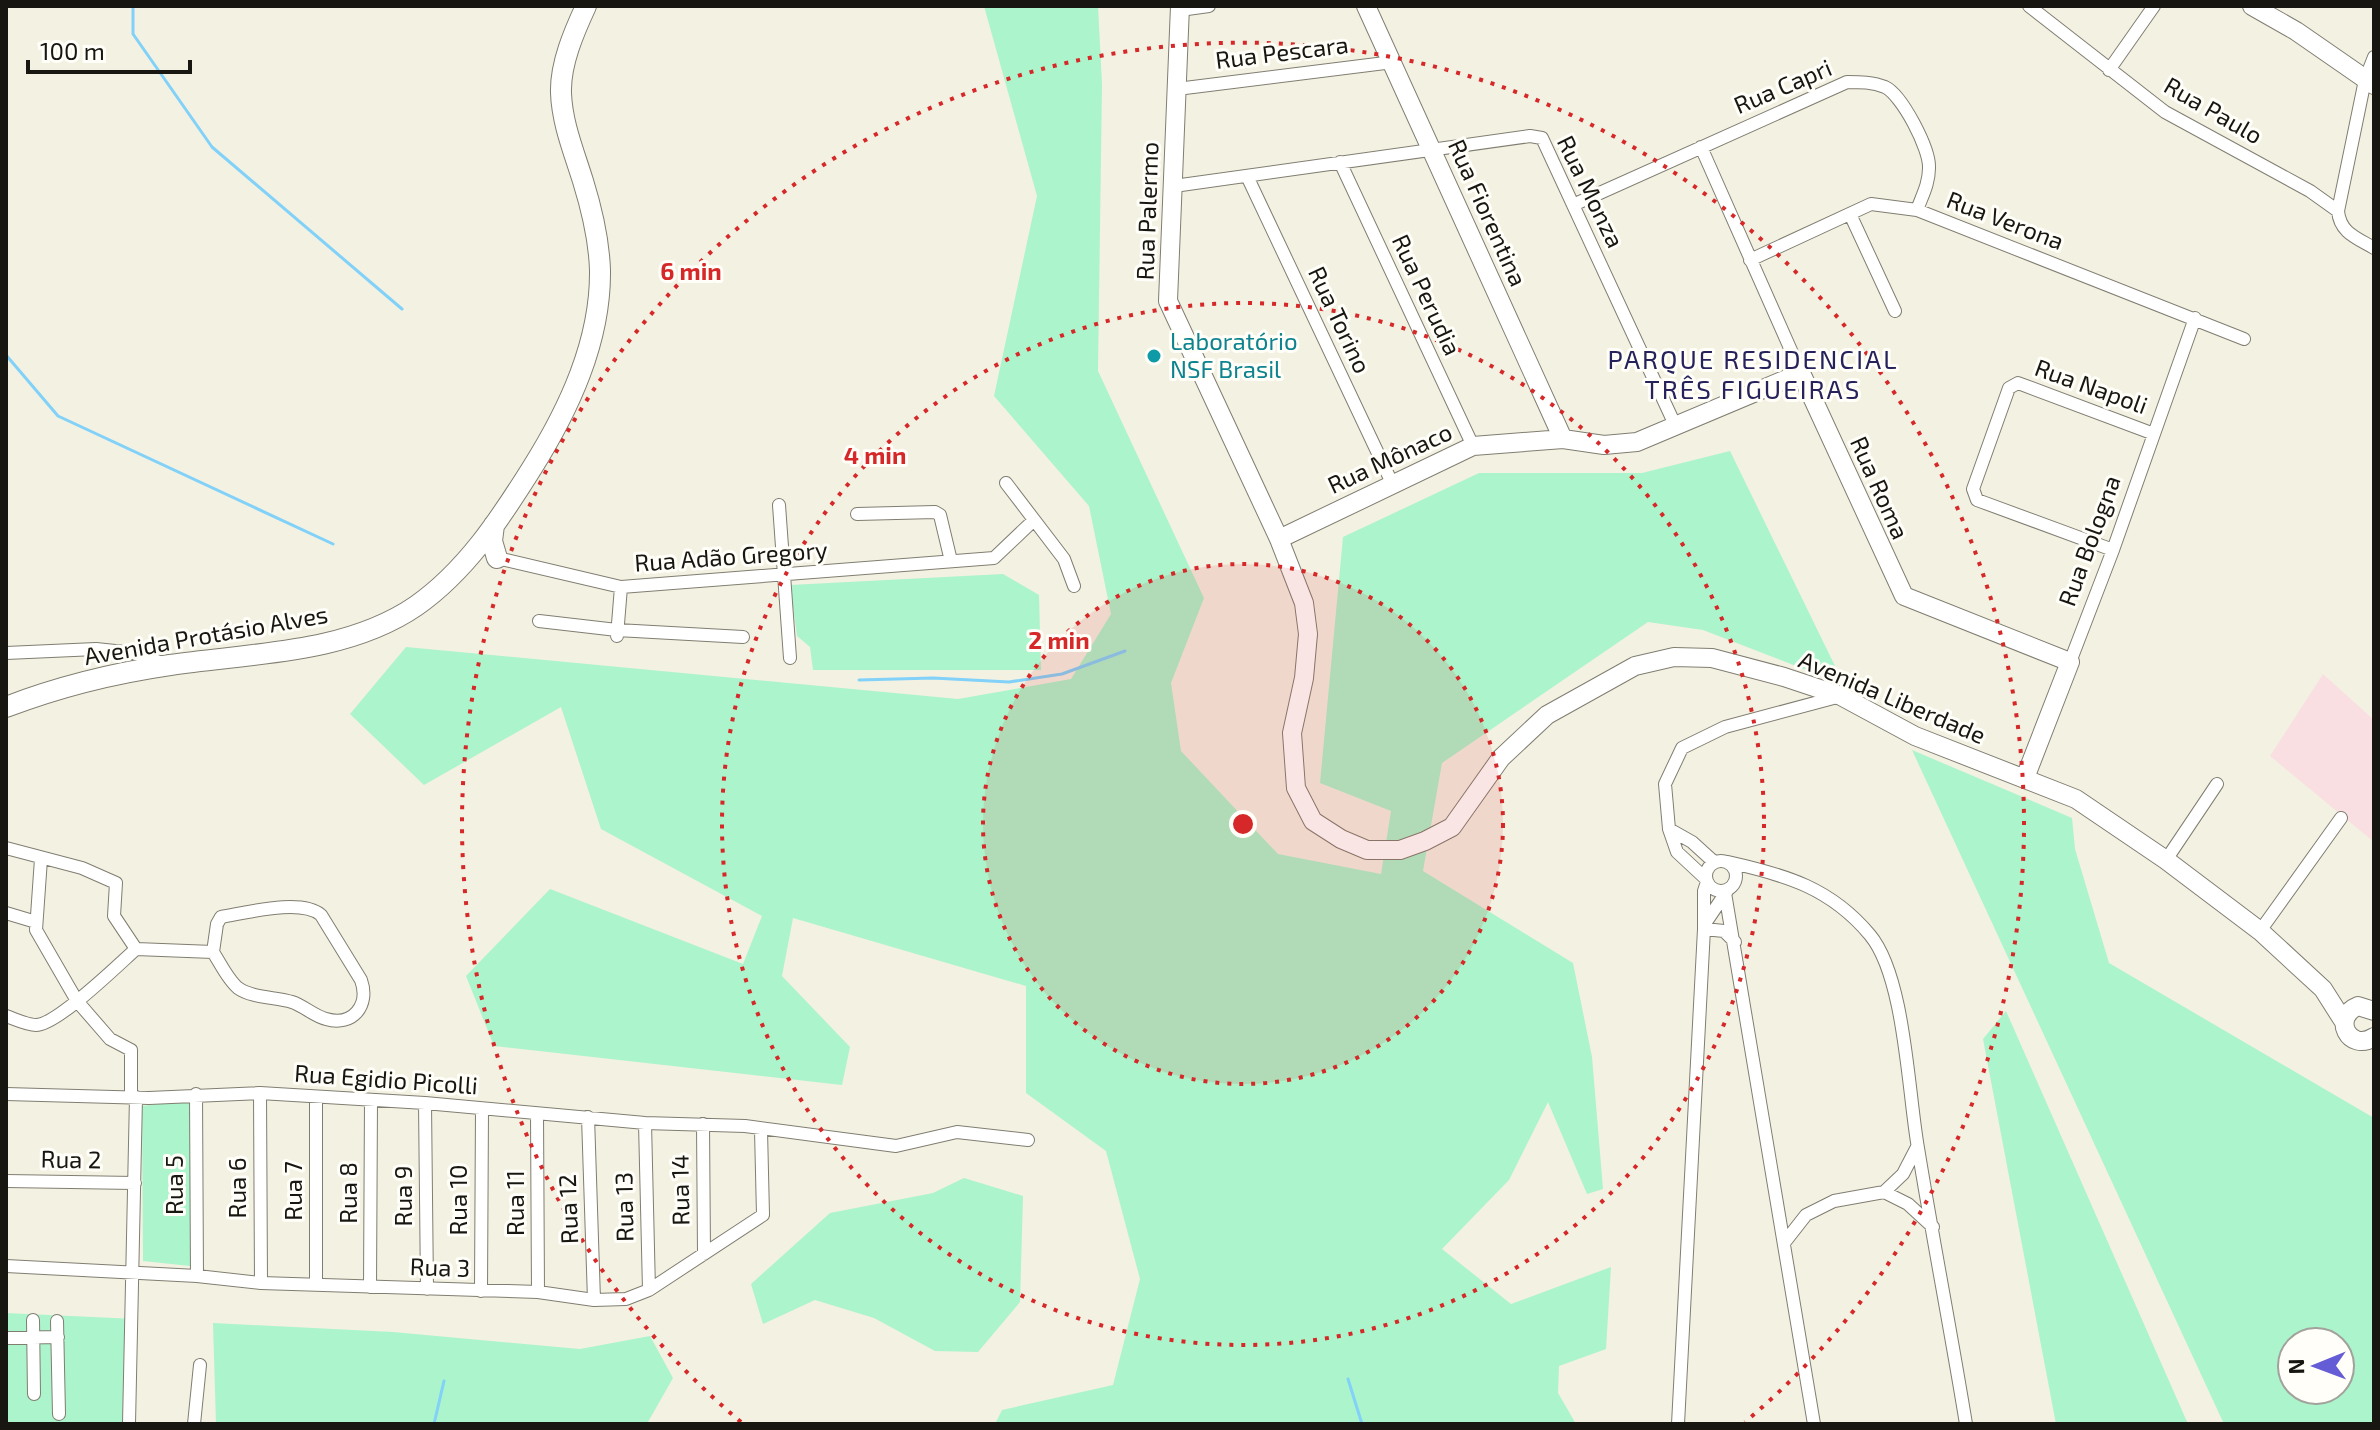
<svg xmlns="http://www.w3.org/2000/svg" width="2380" height="1430" font-family="'Exo 2',sans-serif">
<style>
.education{fill:#fadfe2}
.green{fill:#acf4cb;fill-rule:evenodd}
.lines{fill:none;stroke-linecap:round;stroke-linejoin:round}
.stream{stroke:#81d1f9;stroke-width:3}
.street-casing{stroke:#807e71;stroke-width:14}
.secondary-casing{stroke:#807e71;stroke-width:20}
.primary-casing{stroke:#807e71;stroke-width:22}
.street{stroke:#fff;stroke-width:12}
.secondary{stroke:#fff;stroke-width:18}
.primary{stroke:#fff;stroke-width:20}
.ring{fill:none;stroke:#d62828;stroke-width:4;stroke-dasharray:4 8}
.culture-dot{fill:#0f9aa8;stroke:#fffef8;stroke-width:3}
.labels{text-anchor:middle;stroke-width:6;stroke-linejoin:round;paint-order:stroke}
.street-label{font-size:24px;fill:#171611;stroke:#fffef8}
.culture-label{font-size:24px;fill:#0d838f;stroke:#fffef8;text-anchor:start}
.neighbourhood-label{font-size:26px;letter-spacing:2px;fill:#26225b;stroke:#fffef8}
.centre{fill:#d62828;stroke:#fffef8;stroke-width:4}
.ring-label{font-size:24px;text-anchor:middle;font-weight:bold;fill:#d62828;stroke:#fffef8;stroke-width:6;stroke-linejoin:round;paint-order:stroke}
</style>
<rect width="100%" height="100%" fill="#f3f1e2"/>
<path class="education" d="M2323,674L2374,720V842L2270,756Z"/>
<path class="green" d="M984,6H1098L1102,84L1098,371L1204,598L1171,683L1181,751L1278,854L1381,874L1391,811L1320,783L1343,537L1479,473H1642L1730,451L1835,666L1809,671L1703,630L1648,622L1442,763L1423,871L1573,963L1592,1057L1603,1189L1587,1194L1548,1102L1509,1180L1442,1249L1511,1304L1611,1267L1606,1349L1559,1366L1558,1393L1576,1424H995L1002,1410L1113,1385L1140,1279L1106,1151L1026,1093V986L793,918L782,976L850,1047L842,1085L494,1046L466,976L550,889L743,964L762,916L601,829L561,707L424,785L350,714L406,647L958,699L1071,679L1111,614L1089,506L994,396L1037,196Z
M1003,574L1039,595L1041,670H813L810,647L797,636L790,585Z
M1912,750L2072,818L2075,849L2109,963L2374,1118V1424H2224ZM2340,1342V1390H2292V1342Z
M2006,1011L2188,1424H2056L1983,1039Z
M190,1100V1266L143,1261L142,1106Z
M964,1178L1023,1196L1020,1302L978,1352L935,1351L874,1318L815,1300L763,1324L751,1284L830,1213L933,1193Z
M6,1313L136,1319L134,1424H6Z
M213,1323L393,1332L580,1349L650,1336L673,1378L648,1422L643,1424H216Z"/>
<g class="lines">
<path class="stream" d="M133,6V34L212,147L402,309
M6,355L58,416L333,544
M859,680L933,678L1009,682L1062,674L1125,651
M1348,1379L1362,1424
M434,1424L444,1381"/>
<g class="street-casing">
<path id="street" d="M2029,6L2165,112L2310,191L2338,211C2340,233 2357,238 2374,248
M1180,10L1209,6
M2109,70L2154,6
M1177,89L1393,62
M1701,147L1801,373
M1340,162L1473,446
M1247,176L1392,483
M1174,186L1530,136L1542,138L1676,427
M1573,205L1847,82C1860,82 1873,82 1885,87C1902,95 1930,149 1929,168C1929,184 1922,196 1917,210
M2338,211L2365,80L2374,57
M1850,214L1895,311
M1750,260L1871,204L1917,210L2244,339
M1006,483L1064,559L1074,586
M779,505L790,658
M857,514L935,512L940,515L951,561
M2113,550L1977,500L1973,489L2009,388L2018,383L2154,434
M493,557L621,587L994,558L1034,520
M539,621L617,630L743,637
M617,636L621,587
M6,653L96,649L134,653L165,664
M2070,662L2113,550L2195,318
M1669,829L1692,842L1714,862
M6,848L82,868L116,883L114,916L136,949
M41,859L36,930L77,1001L110,1039L131,1050V1097
M2166,860L2217,784
M1706 876a15 15 0 1 1 30 0a15 15 0 1 1-30 0Z
M1728,862C1786,875 1831,888 1870,935C1905,977 1908,1092 1918,1148C1933,1240 1951,1332 1966,1424
M1706,879L1677,852L1669,829L1665,784L1682,748L1725,727L1841,696
M1725,893L1814,1424
M6,913L36,922
M1704,925L1727,891
M1704,929L1724,931L1735,942
M2260,931L2341,818
M6,1016C15,1019 27,1025 36,1025C57,1025 118,965 136,949L213,952C220,963 228,980 238,988C252,998 276,997 292,1002C304,1006 314,1016 326,1019C353,1027 370,1005 361,980L321,915C301,898 246,913 221,917L217,924L213,952
M260,1093L261,1283
M6,1094L149,1098L260,1093L425,1103L645,1123L745,1126L896,1146L957,1132L1028,1140
M196,1094L197,1276
M425,1103L427,1289
M537,1114L538,1292
M588,1117L594,1300
M645,1123L649,1290
M703,1124L704,1254
M6,1181L135,1183
M1884,1192L1903,1174L1917,1147
M1784,1243L1806,1215L1834,1201L1884,1192L1908,1204L1933,1227
M6,1266L197,1276L261,1283L538,1292L594,1300L626,1299L649,1290L763,1215L761,1130
M316,1285V1097
M370,1287L371,1100
M481,1291L482,1109
M33,1320L34,1394
M57,1321L59,1414
M6,1338L58,1337
M129,1424L136,1097
M194,1424L200,1365
M1678,1424L1704,929V891L1707,882"/>
</g>
<g class="secondary-casing">
<path id="secondary" d="M1180,6L1168,301L1279,539L1304,603L1308,634L1304,678L1292,733L1296,788L1313,821L1341,839L1367,850H1400L1425,841L1452,827L1501,758L1547,715L1635,666L1674,657L1712,658L1784,677L1841,696L1915,736L2076,799L2166,860L2260,931L2323,989L2344,1022
M1366,6L1563,439
M2252,6L2296,31L2374,85
M1279,539L1473,446L1563,439L1604,445L1637,442L1801,373L1904,596L2070,662L2025,778
M2374,1011L2358,1006C2331,1017 2349,1053 2374,1037"/>
</g>
<g class="primary-casing">
<path id="primary" d="M494,525L492,541L497,558
M6,707C58,687 115,673 170,665C251,653 346,654 416,606C466,571 500,519 532,468C569,409 601,341 600,270C599,240 592,210 583,181C574,152 562,123 561,93C560,64 574,32 586,6"/>
</g>
<use href="#street" class="street"/>
<use href="#secondary" class="secondary"/>
<use href="#primary" class="primary"/>
</g>
<circle cx="1243" cy="824" r="260" fill="#d62828" fill-opacity=".12"/>
<g class="ring">
<circle cx="1243" cy="824" r="260"/>
<circle cx="1243" cy="824" r="521"/>
<path d="M741 1422A781 781 0 1 1 1745 1422"/>
</g>
<circle class="culture-dot" cx="1154" cy="356" r="8"/>
<g class="labels">
<g class="street-label">
<text transform="translate(1282 53) rotate(-7)" y="8">Rua Pescara</text>
<text transform="translate(1783 87) rotate(-23)" y="8">Rua Capri</text>
<text transform="translate(2213 111) rotate(30)" y="8">Rua Paulo</text>
<text transform="translate(1590 192) rotate(64)" y="8">Rua Monza</text>
<text transform="translate(1148 211) rotate(-88)" y="8">Rua Palermo</text>
<text transform="translate(1487 213) rotate(66)" y="8">Rua Fiorentina</text>
<text transform="translate(2005 221) rotate(21)" y="8">Rua Verona</text>
<text transform="translate(1426 295) rotate(65)" y="8">Rua Perudia</text>
<text transform="translate(1339 320) rotate(65)" y="8">Rua Torino</text>
<text transform="translate(2091 387) rotate(20)" y="8">Rua Napoli</text>
<text transform="translate(1390 459) rotate(-25)" y="8">Rua Mônaco</text>
<text transform="translate(1879 488) rotate(66)" y="8">Rua Roma</text>
<text transform="translate(2090 541) rotate(-70)" y="8">Rua Bologna</text>
<text transform="translate(731 557) rotate(-4)" y="8">Rua Adão Gregory</text>
<text transform="translate(206 636) rotate(-10)" y="8">Avenida Protásio Alves</text>
<text transform="translate(1892 698) rotate(23)" y="8">Avenida Liberdade</text>
<text transform="translate(386 1080) rotate(4)" y="8">Rua Egidio Picolli</text>
<text transform="translate(71 1160) rotate(1)" y="8">Rua 2</text>
<text transform="translate(175 1185) rotate(-90)" y="8">Rua 5</text>
<text transform="translate(238 1188) rotate(-90)" y="8">Rua 6</text>
<text transform="translate(681 1190) rotate(-91)" y="8">Rua 14</text>
<text transform="translate(294 1191) rotate(-90)" y="8">Rua 7</text>
<text transform="translate(349 1193) rotate(-90)" y="8">Rua 8</text>
<text transform="translate(404 1196) rotate(-90)" y="8">Rua 9</text>
<text transform="translate(459 1200) rotate(-90)" y="8">Rua 10</text>
<text transform="translate(516 1203) rotate(-90)" y="8">Rua 11</text>
<text transform="translate(625 1207) rotate(-91)" y="8">Rua 13</text>
<text transform="translate(569 1209) rotate(-92)" y="8">Rua 12</text>
<text transform="translate(440 1268) rotate(2)" y="8">Rua 3</text>
</g>
<g class="culture-label">
<text x="1170" y="350">Laboratório<tspan x="1170" dy="28">NSF Brasil</tspan></text>
</g>
<g class="neighbourhood-label">
<text x="1753" y="369">PARQUE RESIDENCIAL<tspan x="1753" dy="30">TRÊS FIGUEIRAS</tspan></text>
</g>
</g>
<circle cx="1243" cy="824" r="12" class="centre"/>
<g class="ring-label">
<text x="691" y="280">6 min</text>
<text x="875" y="464">4 min</text>
<text x="1059" y="649">2 min</text>
</g>
<rect width="2380" height="1430" fill="none" stroke="#171611" stroke-width="16"/>
<g transform="translate(2316 1366) rotate(269)"><circle r="38" fill="#fffef8" stroke="#a2a19c" stroke-width="2"/>
<path d="M0-6L14 30L0 20L-14 30Z" fill="#655dd6"/>
<text y="-12" font-size="22" font-weight="bold" text-anchor="middle" fill="#171611">N</text>
</g>
<path d="M28 60v12h162v-12" fill="none" stroke="#171611" stroke-width="4"/>
<text x="40" y="60" font-size="24" fill="#171611" stroke="#fffef8" stroke-width="6" paint-order="stroke">100 m</text>
</svg>
